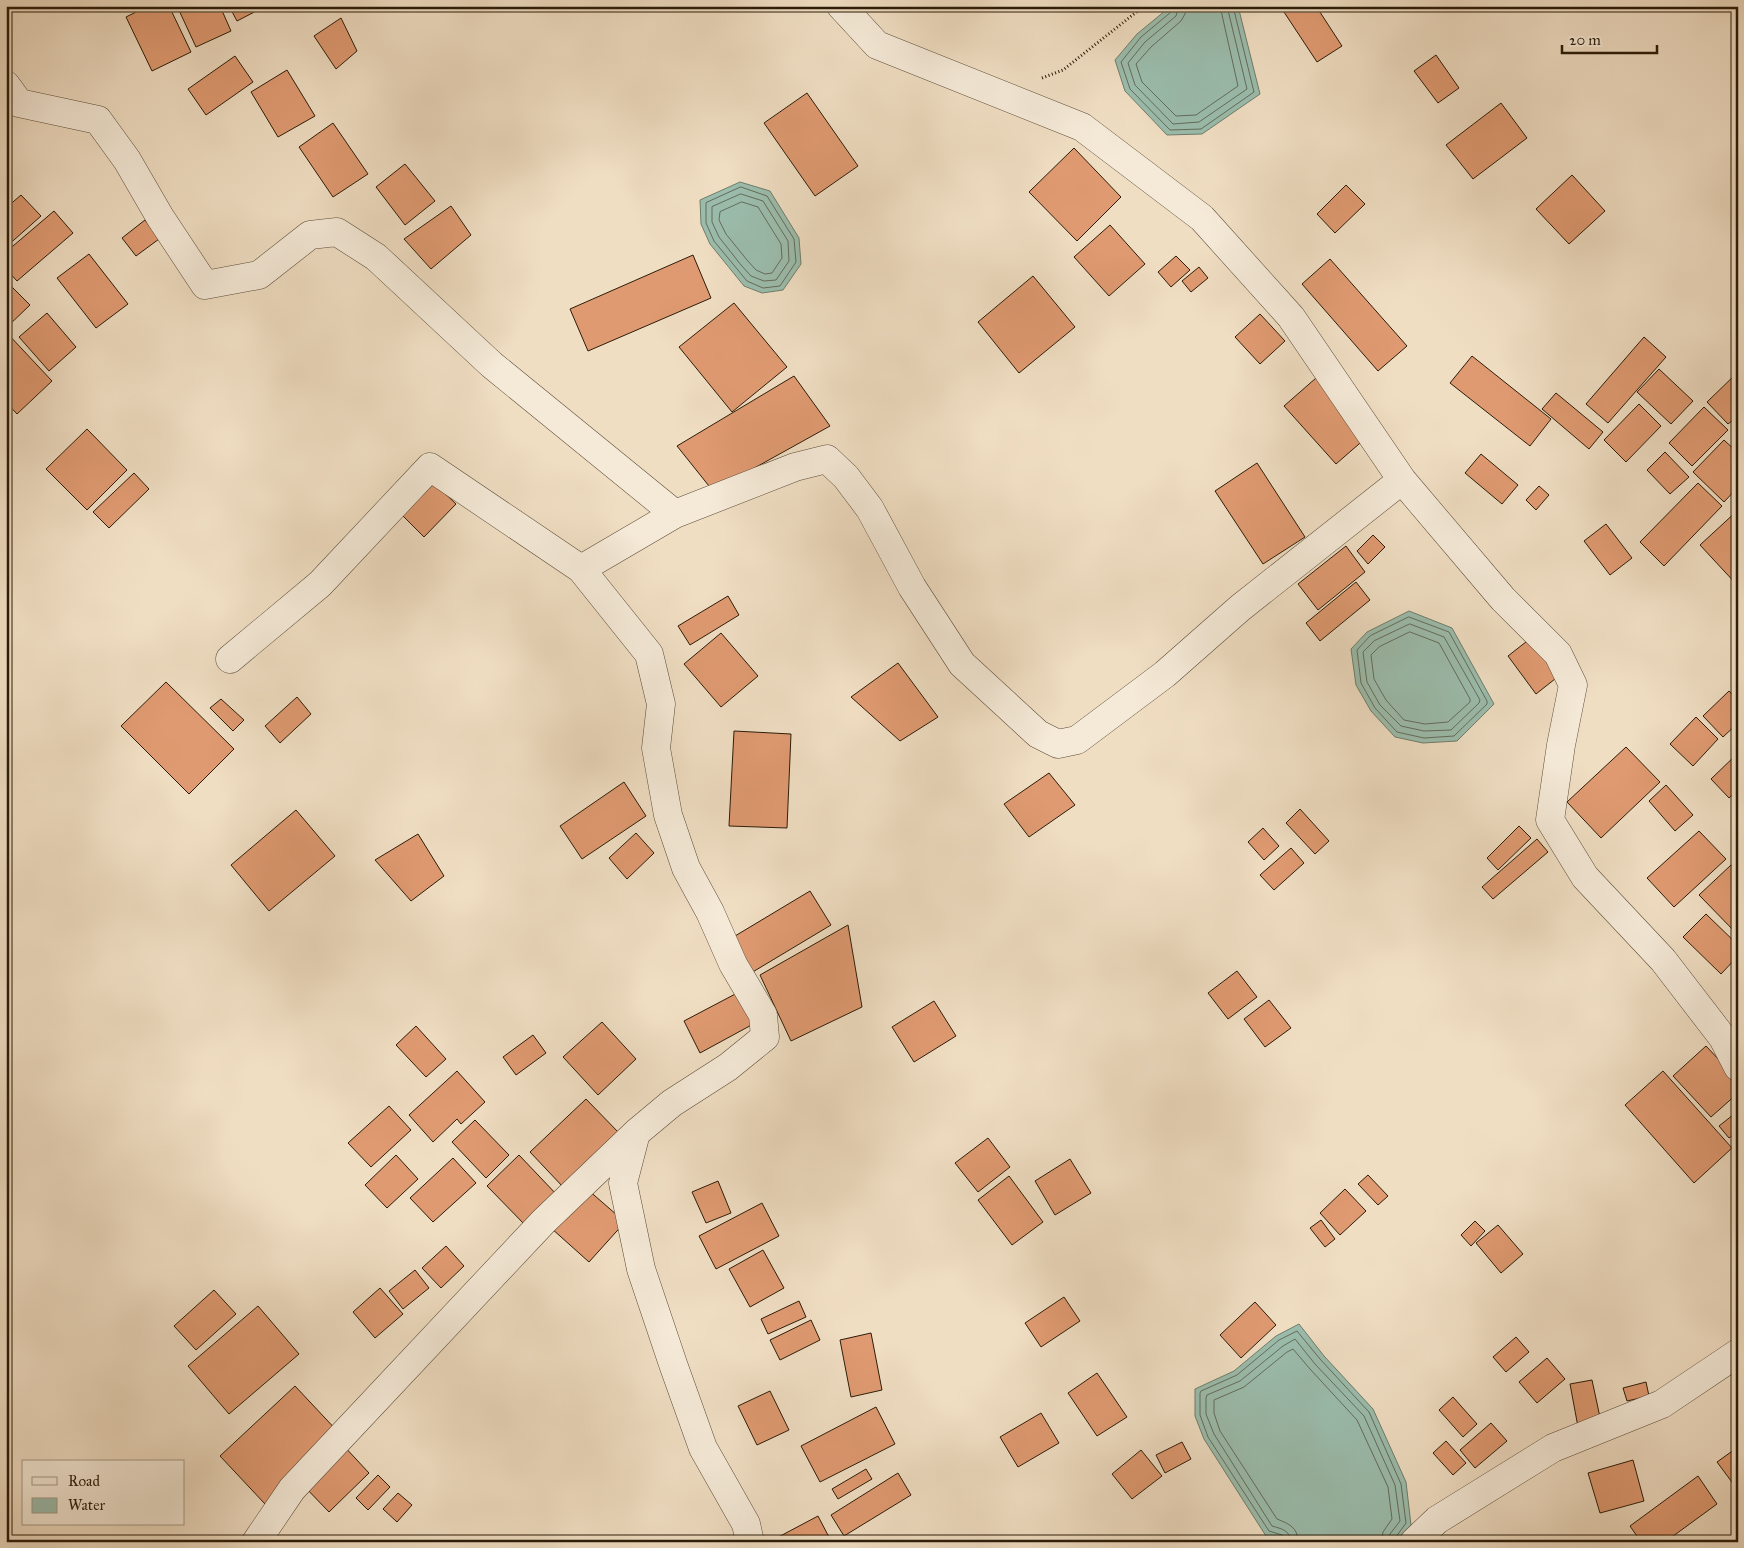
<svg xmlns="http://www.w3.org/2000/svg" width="1744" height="1548" font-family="'IM FELL Great Primer',serif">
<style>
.water{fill:#9bbdad;stroke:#6e7d6b}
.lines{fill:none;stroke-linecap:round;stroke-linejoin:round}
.shore{stroke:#636c5b;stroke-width:1}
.building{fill:#e09a71;stroke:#2b1c09}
.minor-casing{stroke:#5c4c38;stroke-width:29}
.path{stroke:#2b1c09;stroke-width:3;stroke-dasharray:1 2.5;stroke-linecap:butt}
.minor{stroke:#f5ead8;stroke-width:28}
</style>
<rect width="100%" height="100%" fill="#f0dec3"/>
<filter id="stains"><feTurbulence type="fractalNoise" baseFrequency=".004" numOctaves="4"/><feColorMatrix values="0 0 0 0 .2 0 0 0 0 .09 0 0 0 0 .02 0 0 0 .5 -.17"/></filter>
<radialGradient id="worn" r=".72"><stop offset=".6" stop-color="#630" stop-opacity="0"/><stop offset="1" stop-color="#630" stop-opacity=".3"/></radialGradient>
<path class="water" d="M1171,6H1238L1260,94L1202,134L1167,135L1125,91L1115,60L1137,34Z
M740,182L770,191L799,238L801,264L783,290L762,293L744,286L710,244L701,224L700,200Z
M1409,611L1452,628L1494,704L1457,741L1423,743L1395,737L1371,711L1356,685L1351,649L1367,632Z
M1299,1324L1324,1356L1373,1409L1406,1482L1411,1525L1398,1542H1289L1266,1536L1204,1439L1195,1416V1389L1234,1371L1276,1336Z"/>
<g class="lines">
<path class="shore" d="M1172,6L1171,12L1141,37L1121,62L1130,89L1170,130L1201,129L1254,92L1233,6
M1179,6L1176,16L1145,42L1128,63L1135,85L1173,124L1199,122L1247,89L1227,6
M1186,6L1185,14L1181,21L1151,47L1136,64L1142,82L1176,116L1196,115L1238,86L1220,6
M741,187L767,196L794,239L796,262L780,286L763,288L747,281L714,241L706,223V203Z
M741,194L763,201L788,241L789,261L776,280L764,281L751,276L741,265L719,237L712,222V207Z
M742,202L758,207L781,244L782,258L772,273L765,274L756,270L747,260L726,234L719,220L720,212Z
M1409,617L1449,632L1487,701V704L1454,736L1424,738L1397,732L1375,708L1361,683L1357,650L1370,636Z
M1410,624L1444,637L1480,700L1479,703L1451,730L1424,731L1401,726L1380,705L1367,682L1363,652L1374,641Z
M1410,632L1439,643L1470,699V702L1448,722L1425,724L1404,720L1386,700L1374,679L1371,655L1379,647Z
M1284,1542L1282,1535L1269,1531L1208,1437L1200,1415V1393L1201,1391L1237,1375L1279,1340L1297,1331L1320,1359L1369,1412L1401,1484L1406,1523L1396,1537L1395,1542
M1291,1542C1290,1530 1282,1529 1272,1526L1214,1434L1206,1414V1398L1207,1395L1240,1381L1283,1346L1295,1339L1315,1364L1364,1416L1395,1485L1400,1521L1390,1534L1389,1542
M1298,1542C1298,1527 1289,1524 1277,1519L1220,1431L1214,1413V1400L1244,1387L1287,1352L1293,1349L1310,1369L1357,1420L1388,1487L1392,1519L1383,1532L1381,1542"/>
</g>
<path class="building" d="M148,6H169L191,52L152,71L126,17Z
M177,6H220L231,31L196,47Z
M229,6H266L237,21Z
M1287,6H1316L1342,46L1317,62L1282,9Z
M341,18L357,51L336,69L314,36Z
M1436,55L1459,88L1438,103L1414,71Z
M235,56L253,82L206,115L188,89Z
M287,70L315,116L278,137L251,92Z
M807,93L858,166L815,196L764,123Z
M1501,103L1527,138L1473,179L1446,145Z
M333,123L368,174L333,197L299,147Z
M1074,148L1121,197L1077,241L1029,192Z
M405,164L435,201L405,225L376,187Z
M1572,175L1605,211L1569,244L1536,209Z
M1346,185L1365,204L1335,233L1317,214Z
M21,195L41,216L6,247V208Z
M451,206L471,235L431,269L404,239Z
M54,211L73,233L17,281L6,269V252Z
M145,220L159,239L136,256L122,238Z
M1110,225L1145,264L1109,296L1074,257Z
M89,254L128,304L96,328L57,278Z
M693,255L711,298L588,351L570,309Z
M1176,256L1190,270L1171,287L1158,272Z
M1330,259L1407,346L1378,371L1302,284Z
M1199,267L1208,278L1191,292L1182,281Z
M1033,276L1075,327L1019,373L978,322Z
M6,281L30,305L6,328Z
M734,303L787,367L732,412L679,347Z
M47,313L76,347L49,371L19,337Z
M1260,314L1285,341L1260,364L1235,337Z
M7,333L52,381L17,414L6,402Z
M1644,337L1666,357L1608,423L1586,404Z
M1472,356L1551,419L1530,446L1450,383Z
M1659,369L1693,401L1671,424L1637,392Z
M1738,372V416L1728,424L1707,402Z
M794,376L830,426L713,491L677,446Z
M1316,378L1367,437L1336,464L1284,406Z
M1556,393L1603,432L1589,449L1542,409Z
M1639,404L1661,426L1626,462L1604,440Z
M1704,407L1728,430L1692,466L1669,443Z
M87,429L127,470L87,510L46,469Z
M1724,440L1738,453V487L1724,502L1693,472Z
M1665,452L1689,477L1670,494L1647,470Z
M1481,454L1518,485L1502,504L1465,473Z
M1257,463L1305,537L1263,564L1215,491Z
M134,473L149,489L109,528L93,512Z
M431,480L456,504L424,537L399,512Z
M1698,483L1722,506L1664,566L1640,542Z
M1539,486L1549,495L1536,510L1526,500Z
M1738,510V586L1700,545Z
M1606,524L1632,558L1610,575L1584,541Z
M1373,535L1385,547L1368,564L1357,551Z
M1346,546L1365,572L1318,610L1298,584Z
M1356,582L1370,600L1320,641L1306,623Z
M728,596L739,615L690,645L678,626Z
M721,633L758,676L721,707L684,664Z
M1531,638L1560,675L1536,694L1508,656Z
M898,663L938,717L900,741L851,697Z
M166,682L234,749L189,794L121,726Z
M1729,691L1738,700V723L1723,737L1703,716Z
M297,697L311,714L280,743L265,726Z
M221,699L244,720L233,731L210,708Z
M1696,717L1718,739L1693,766L1670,744Z
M734,731L791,734L787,828L729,826Z
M1626,747L1660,782L1601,838L1567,802Z
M1738,753V789L1729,798L1711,779Z
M1049,773L1075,805L1029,837L1004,804Z
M624,782L646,816L582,859L560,826Z
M1666,785L1693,815L1675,831L1649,801Z
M1300,809L1329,841L1315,854L1286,823Z
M296,810L335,856L269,911L231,865Z
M1519,826L1531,838L1498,870L1487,858Z
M1263,828L1279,846L1264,860L1248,842Z
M1699,831L1726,859L1674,907L1647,878Z
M636,833L654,853L627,879L609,858Z
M418,834L444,876L411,901L375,860Z
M1537,839L1548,852L1493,899L1482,887Z
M1291,848L1304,863L1274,890L1260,875Z
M1731,865L1738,871V935L1699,895Z
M810,891L831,925L751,973L730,939Z
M1706,914L1738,945V956L1721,974L1683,937Z
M848,925L862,1007L791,1041L760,975Z
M1237,971L1257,997L1228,1019L1208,993Z
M741,991L757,1022L700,1053L684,1021Z
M1269,1000L1291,1028L1265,1047L1244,1019Z
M934,1001L956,1036L914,1062L892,1027Z
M602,1022L636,1059L598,1095L563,1057Z
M416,1026L446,1059L426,1077L396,1045Z
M533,1035L546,1053L516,1075L503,1057Z
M1706,1046L1738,1080V1093L1711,1117L1673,1076Z
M457,1071L485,1102L461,1124L457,1119L433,1142L409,1115Z
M1663,1071L1732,1148L1694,1183L1625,1105Z
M586,1099L620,1134L564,1188L530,1152Z
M389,1106L411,1130L371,1167L348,1143Z
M1738,1111V1131L1729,1138L1719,1126Z
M475,1120L509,1155L486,1178L452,1142Z
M988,1138L1010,1167L978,1192L955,1163Z
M396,1155L418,1179L387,1208L365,1185Z
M519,1155L558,1196L527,1227L487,1186Z
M453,1158L476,1183L433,1222L410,1198Z
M1070,1159L1091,1193L1055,1215L1035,1181Z
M1368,1175L1388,1196L1378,1205L1358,1184Z
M1009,1176L1043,1222L1012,1245L978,1200Z
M718,1181L731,1213L706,1223L692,1192Z
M587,1189L625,1222L589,1262L551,1228Z
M1345,1189L1366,1211L1340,1235L1320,1213Z
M762,1203L779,1236L716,1269L699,1236Z
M1321,1220L1335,1239L1325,1247L1310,1228Z
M1475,1221L1485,1231L1471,1246L1461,1235Z
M1498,1225L1523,1254L1501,1273L1476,1243Z
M446,1246L464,1266L441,1288L422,1268Z
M763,1250L784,1288L750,1307L729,1269Z
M415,1270L429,1288L403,1309L389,1291Z
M380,1288L403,1314L375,1338L353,1312Z
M214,1290L236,1314L196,1350L174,1326Z
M1064,1297L1080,1321L1041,1347L1025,1323Z
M799,1301L806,1317L768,1334L761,1319Z
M1255,1302L1276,1325L1241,1358L1220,1335Z
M258,1306L299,1354L229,1414L188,1366Z
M811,1320L820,1340L780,1360L770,1340Z
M871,1333L882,1390L851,1397L840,1340Z
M1516,1337L1529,1352L1506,1372L1493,1357Z
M1547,1358L1565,1379L1537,1403L1519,1382Z
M1097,1373L1127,1417L1097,1436L1068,1393Z
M1592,1380L1601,1422L1578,1427L1570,1384Z
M1646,1382L1649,1396L1627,1401L1623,1388Z
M295,1386L340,1434L265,1504L220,1456Z
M770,1391L789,1430L757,1445L738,1406Z
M1453,1397L1477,1424L1463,1437L1439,1410Z
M876,1407L895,1444L820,1482L801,1446Z
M1041,1413L1059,1443L1018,1467L1000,1437Z
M1491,1423L1507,1441L1475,1468L1460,1450Z
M1446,1441L1466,1463L1453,1475L1433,1453Z
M1182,1442L1191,1459L1165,1473L1156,1455Z
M342,1444L369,1473L329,1512L302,1484Z
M1738,1447V1488L1737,1489L1717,1462Z
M1141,1450L1162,1476L1132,1499L1112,1474Z
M1633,1460L1644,1501L1600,1513L1588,1473Z
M866,1469L872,1479L838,1499L832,1489Z
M898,1473L911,1495L844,1536L831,1515Z
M378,1475L390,1487L368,1510L356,1498Z
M1698,1476L1717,1504L1665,1542H1641L1630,1526Z
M398,1493L412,1505L397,1522L383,1509Z
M818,1516L830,1539L825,1542H769Z"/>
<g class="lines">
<g class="minor-casing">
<path id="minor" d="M841,6L877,45L1082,127L1202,218L1291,317L1402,480L1503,599L1558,654L1573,685L1561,745L1550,820L1585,877L1663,960L1723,1038L1738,1067
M6,85L19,103L98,120L127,160L160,217L205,285L259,275L310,235L337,232L376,257L492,365L675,514L795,467L827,459L846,477L870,509L912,587L962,664L1038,734L1058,744L1077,740L1165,674L1240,608L1402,480
M675,514L581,569L649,654L661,704L656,748L668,815L686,868L710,912L733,964L763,1015L765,1037L728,1067L672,1103L636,1133L623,1183L641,1269L673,1364L703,1448L746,1524L750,1542
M230,659L320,584L430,467L581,569
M256,1542L292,1489L544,1221L636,1133
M1414,1542L1437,1520L1553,1448L1662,1404L1738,1353"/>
</g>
<path class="path" d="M1042,78L1063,70L1144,6"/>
<use href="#minor" class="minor"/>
</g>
<rect width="1744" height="1548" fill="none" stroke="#f0dec3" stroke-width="25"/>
<rect x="8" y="8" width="1729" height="1533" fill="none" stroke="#2b1c09" stroke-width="2.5"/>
<rect x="12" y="12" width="1719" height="1523" fill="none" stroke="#2b1c09"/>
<rect x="22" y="1460" width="162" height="65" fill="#f5ead8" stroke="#a49885"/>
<rect x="32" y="1477" width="25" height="8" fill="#f5ead8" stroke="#a49885"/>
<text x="68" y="1486" font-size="15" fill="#2b1c09">Road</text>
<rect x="32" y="1498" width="25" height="15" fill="#9bbdad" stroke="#a49885"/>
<text x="68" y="1510" font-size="15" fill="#2b1c09">Water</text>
<path d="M1562 45v8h95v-8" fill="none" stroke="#2b1c09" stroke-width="2.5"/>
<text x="1569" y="45" font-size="15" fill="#2b1c09" stroke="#f5ead8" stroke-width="4" paint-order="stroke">20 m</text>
<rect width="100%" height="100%" filter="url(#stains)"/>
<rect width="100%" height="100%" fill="url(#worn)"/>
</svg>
